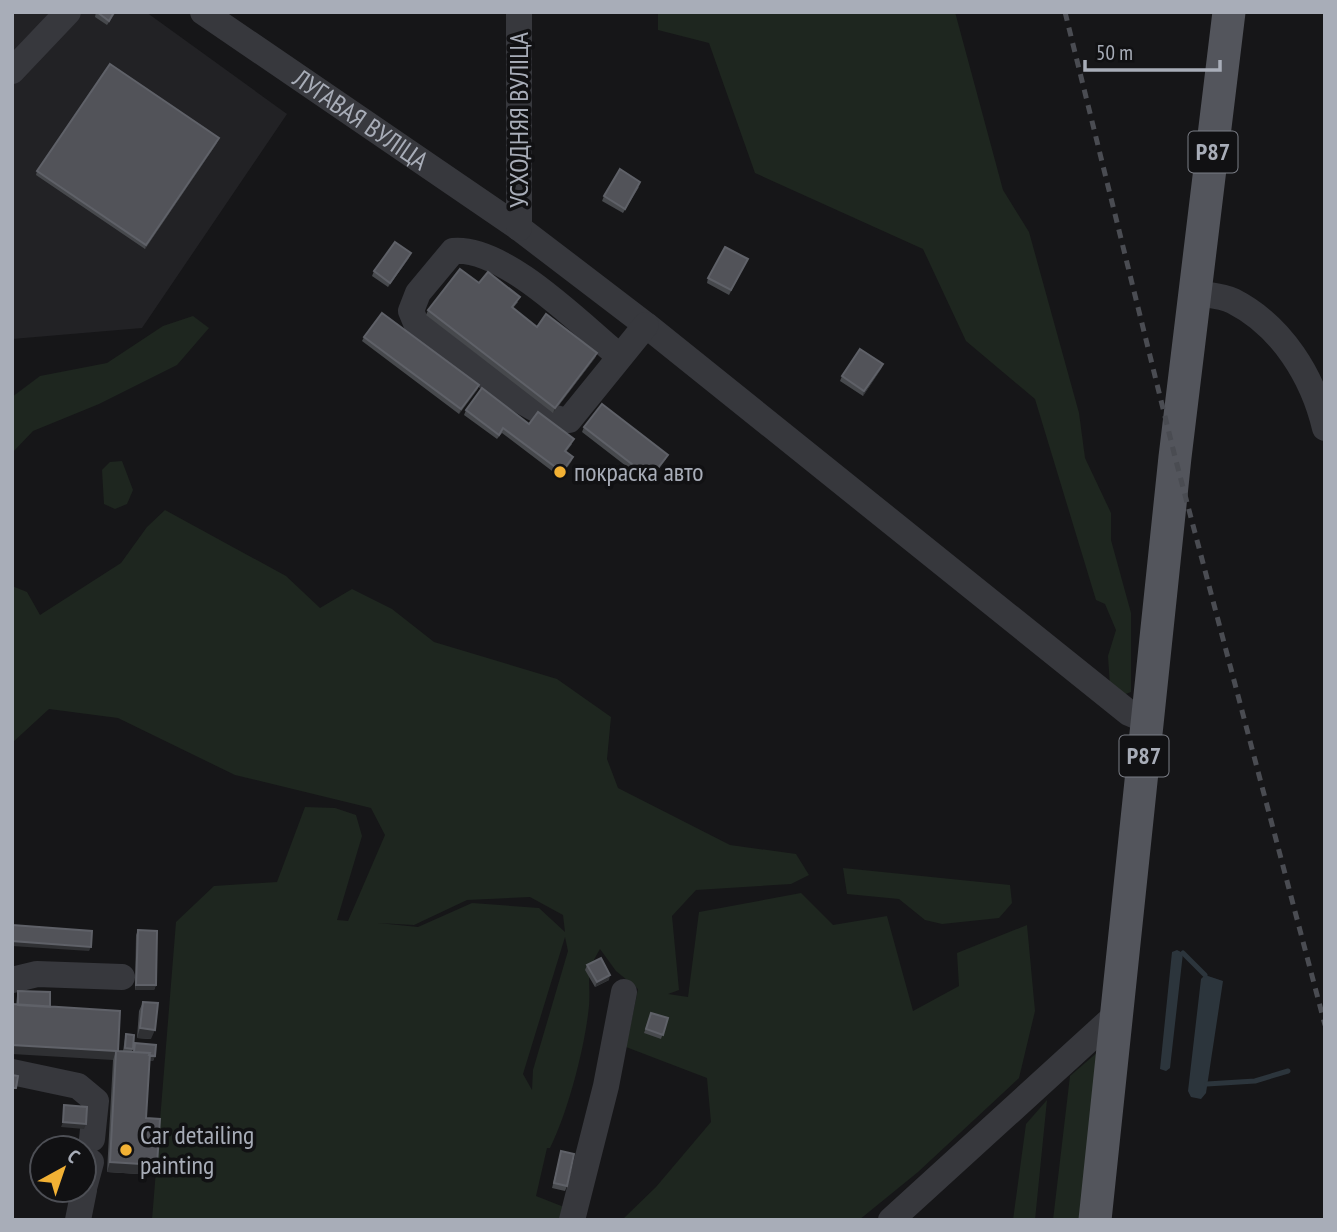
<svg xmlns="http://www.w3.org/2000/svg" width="1337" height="1232" font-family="'PT Sans Narrow',sans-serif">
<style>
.built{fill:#222225}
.green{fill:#1e261f;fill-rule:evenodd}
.water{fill:#2c353c}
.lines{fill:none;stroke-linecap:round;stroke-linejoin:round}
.stream{stroke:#2c353c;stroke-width:5}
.minor{stroke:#37383d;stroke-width:26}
.major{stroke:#53555c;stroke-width:33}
.rail{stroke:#4a4c52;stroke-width:5;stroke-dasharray:9 7;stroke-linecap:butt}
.wall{fill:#47494d}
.shaded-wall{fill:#2f3033}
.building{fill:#525359;stroke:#5f6168;stroke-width:2}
.poi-dot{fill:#f2b134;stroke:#111113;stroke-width:2.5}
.labels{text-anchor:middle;stroke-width:7;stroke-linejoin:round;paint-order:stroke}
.shield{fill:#111113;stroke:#7b7e86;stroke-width:2}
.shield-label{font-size:24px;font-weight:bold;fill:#a8adb8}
.street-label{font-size:26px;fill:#a8adb8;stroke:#111113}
.poi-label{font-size:26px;fill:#a8adb8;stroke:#111113;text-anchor:start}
</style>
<rect width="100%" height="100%" fill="#161618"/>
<path class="built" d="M12,12H146L287,114L142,328L12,339Z"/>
<path class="green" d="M658,12H955L1003,190L1029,232L1079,413L1085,458L1111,513V540L1131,613V692L1120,696L1110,686L1108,656L1116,630L1105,604L1096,600L1035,399L966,341L923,249L755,173L709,43L658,30Z
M193,316L209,328L177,365L99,404L33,431L12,453V397L40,376L107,363L163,326Z
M122,461L133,490L127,504L115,509L104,504L102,470L110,462Z
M165,510L286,576L320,608L352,589L392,609L434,642L557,679L611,717L607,759L618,788L730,845L796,854L809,875L791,884L696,890L672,916L679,990L668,994L688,997L699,912L801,893L833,925L887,916L913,1011L959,986L957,953L1027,925L1035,1011L1019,1078L918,1172L859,1220H622L656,1187L711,1122L707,1078L626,1047L638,989L616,971L600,949C584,975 591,978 589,1006C585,1047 568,1112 550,1148H547L536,1196L564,1207L561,1220H152L176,922L214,886L277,882L305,807L335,808L356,815L362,836L337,920L348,921L385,835L371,808L235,775L118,718L49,709L12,743V586L27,592L40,615L121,563L147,527ZM530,897L563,915L565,932L539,908L472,903L418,927L378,923L414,925L467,900ZM565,937L568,951L533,1070L532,1090L523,1074Z
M843,868L1010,885L1012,903L999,918L942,924L925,920L899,899L847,894Z
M1107,1044L1089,1220H1053L1070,1076Z
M1047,1100L1035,1220H1013L1026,1124Z"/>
<path class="water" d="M1177,950L1183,953L1170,1068L1166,1071L1160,1069L1172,952Z
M1205,975L1223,981L1206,1093L1201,1099L1191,1097L1188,1091L1201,979Z"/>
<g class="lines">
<path class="stream" d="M1183,953L1205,975
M1207,1084L1255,1081L1288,1071"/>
<g class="minor">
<path id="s1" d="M203,12L519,228L646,325L1129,713L1148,721"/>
<path d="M12,71L68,12"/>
<path d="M519,228V12"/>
<path d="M1196,293C1207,295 1223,296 1233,301C1282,326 1313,377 1325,428"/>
<path d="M619,356C580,324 504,246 453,251L418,293L411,311L416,323C448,346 535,422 569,420L646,325"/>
<path d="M12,980L37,974L122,977"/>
<path d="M12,1072L78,1086L96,1101L92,1139"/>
<path d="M84,1188L91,1162"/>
<path d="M78,1220L84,1190"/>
<path d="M572,1220L606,1086L624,992"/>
<path d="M891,1220L1117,1014"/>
</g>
<path class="major" d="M1095,1220L1175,457L1229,12"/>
<path class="rail" d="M1065,12L1175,457L1325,1025"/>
</g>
<path class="wall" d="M96,12H116L107,25L95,17Z
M217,143L145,249L36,175L37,171Z
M639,187L623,213L602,201L604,196Z
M409,258L388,287L372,276L374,271Z
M748,259L729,295L707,283L708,278Z
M479,283L518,302L513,308L537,327L597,353L595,358L553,413L426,315L428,310Z
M364,337L479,385L477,390L459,414L362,341Z
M883,364L881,369L863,396L840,381L842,376Z
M466,410L529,424L572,444L566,452L573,457L571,462L560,477L502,433L497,439L464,415Z
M584,427L666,459L648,483L582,432Z
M138,930L156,985L154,990H135L136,935Z
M587,965L609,980L595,987L585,970Z
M18,991L50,1007L118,1051H123L125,1038L126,1034L133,1049L132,1051L133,1052L135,1043L155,1056L153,1061L149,1060L146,1118L157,1165L154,1175L107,1172L113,1060L16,1005L17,996Z
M143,1002L151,1039L137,1038L139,1011Z
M651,1013L668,1018L661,1039L644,1033Z
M561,1151L567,1186L565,1191L552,1188Z"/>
<path class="shaded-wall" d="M219,138L217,143L145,249L146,245Z
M411,253L409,258L388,287L390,283Z
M597,353L595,358L553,413L555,408Z
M883,364L881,369L863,396L864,391Z
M479,385L477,390L459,414L461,409Z
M668,455L666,459L648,483L650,478Z
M573,457L571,462L560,477L562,472Z
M12,941L91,947L89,951L12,946Z
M610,975L609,980L595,987L597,982Z
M136,985H156L154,990H135Z
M140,1028L155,1030L151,1039L137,1038Z
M12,1045L116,1051L113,1060L12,1054Z
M134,1054L155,1056L153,1061L133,1058Z
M63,1122L86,1124L84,1129L61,1127Z
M110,1162L157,1165L154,1175L107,1172Z"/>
<path class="building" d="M97,12H114L109,21Z
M110,64L219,138L146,245L37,171Z
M620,169L640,182L625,209L604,196Z
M395,242L411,253L390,283L374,271Z
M725,247L748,259L731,290L708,278Z
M460,269L479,283L488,272L520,297L512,307L537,327L546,314L597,353L555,408L428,310Z
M382,313L479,385L461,409L364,337Z
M860,349L883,364L864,391L842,376Z
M482,388L529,424L538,412L574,439L565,451L573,457L562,472L503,428L499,435L466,410Z
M602,404L668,455L650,478L584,427Z
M12,925L92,931L91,947L12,941Z
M138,930L157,931L156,985H136Z
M601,958L610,975L597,982L587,965Z
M18,991L50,992V1007L18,1005Z
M143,1002L158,1003L155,1030L140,1028Z
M12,1004L120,1011L118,1051L150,1053L146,1118L160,1119L157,1165L110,1162L116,1051L12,1045Z
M651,1013L668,1018L663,1035L646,1029Z
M126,1034L134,1035L133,1049L125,1048Z
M135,1043L156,1045L155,1056L149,1055L150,1053L134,1052Z
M12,1075L18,1076L16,1088H12Z
M64,1105L87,1107L86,1124L63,1122Z
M561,1151L574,1154L567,1186L554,1183Z"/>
<g class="poi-dot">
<circle cx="560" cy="472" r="7"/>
<circle cx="126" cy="1150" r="7"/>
</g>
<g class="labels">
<g class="shield">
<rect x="1188.5" y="131.5" width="49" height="41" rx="5"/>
<rect x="1119.5" y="735.5" width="49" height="41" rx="5"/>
</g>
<g class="shield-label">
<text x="1213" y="160">Р87</text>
<text x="1144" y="764">Р87</text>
</g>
<g class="street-label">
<text dy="9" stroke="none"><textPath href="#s1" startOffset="191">ЛУГАВАЯ ВУЛІЦА</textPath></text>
<text transform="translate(519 120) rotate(-90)" y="9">УСХОДНЯЯ ВУЛІЦА</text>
</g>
<g class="poi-label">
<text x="574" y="481">покраска авто</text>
<text x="140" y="1144">Car detailing<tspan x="140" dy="30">painting</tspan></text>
</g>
</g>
<rect width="1337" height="1232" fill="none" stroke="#a8adb8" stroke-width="28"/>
<g transform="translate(63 1169) rotate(40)"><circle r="33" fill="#111113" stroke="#4d4f55" stroke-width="2"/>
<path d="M0-5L12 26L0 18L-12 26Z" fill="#f2b134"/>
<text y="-10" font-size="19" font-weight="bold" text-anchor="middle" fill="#a8adb8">С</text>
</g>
<path d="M1085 60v10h135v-10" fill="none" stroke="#a8adb8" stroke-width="3.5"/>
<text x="1096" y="60" font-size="21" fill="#a8adb8" stroke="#111113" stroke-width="5" paint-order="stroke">50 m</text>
</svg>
